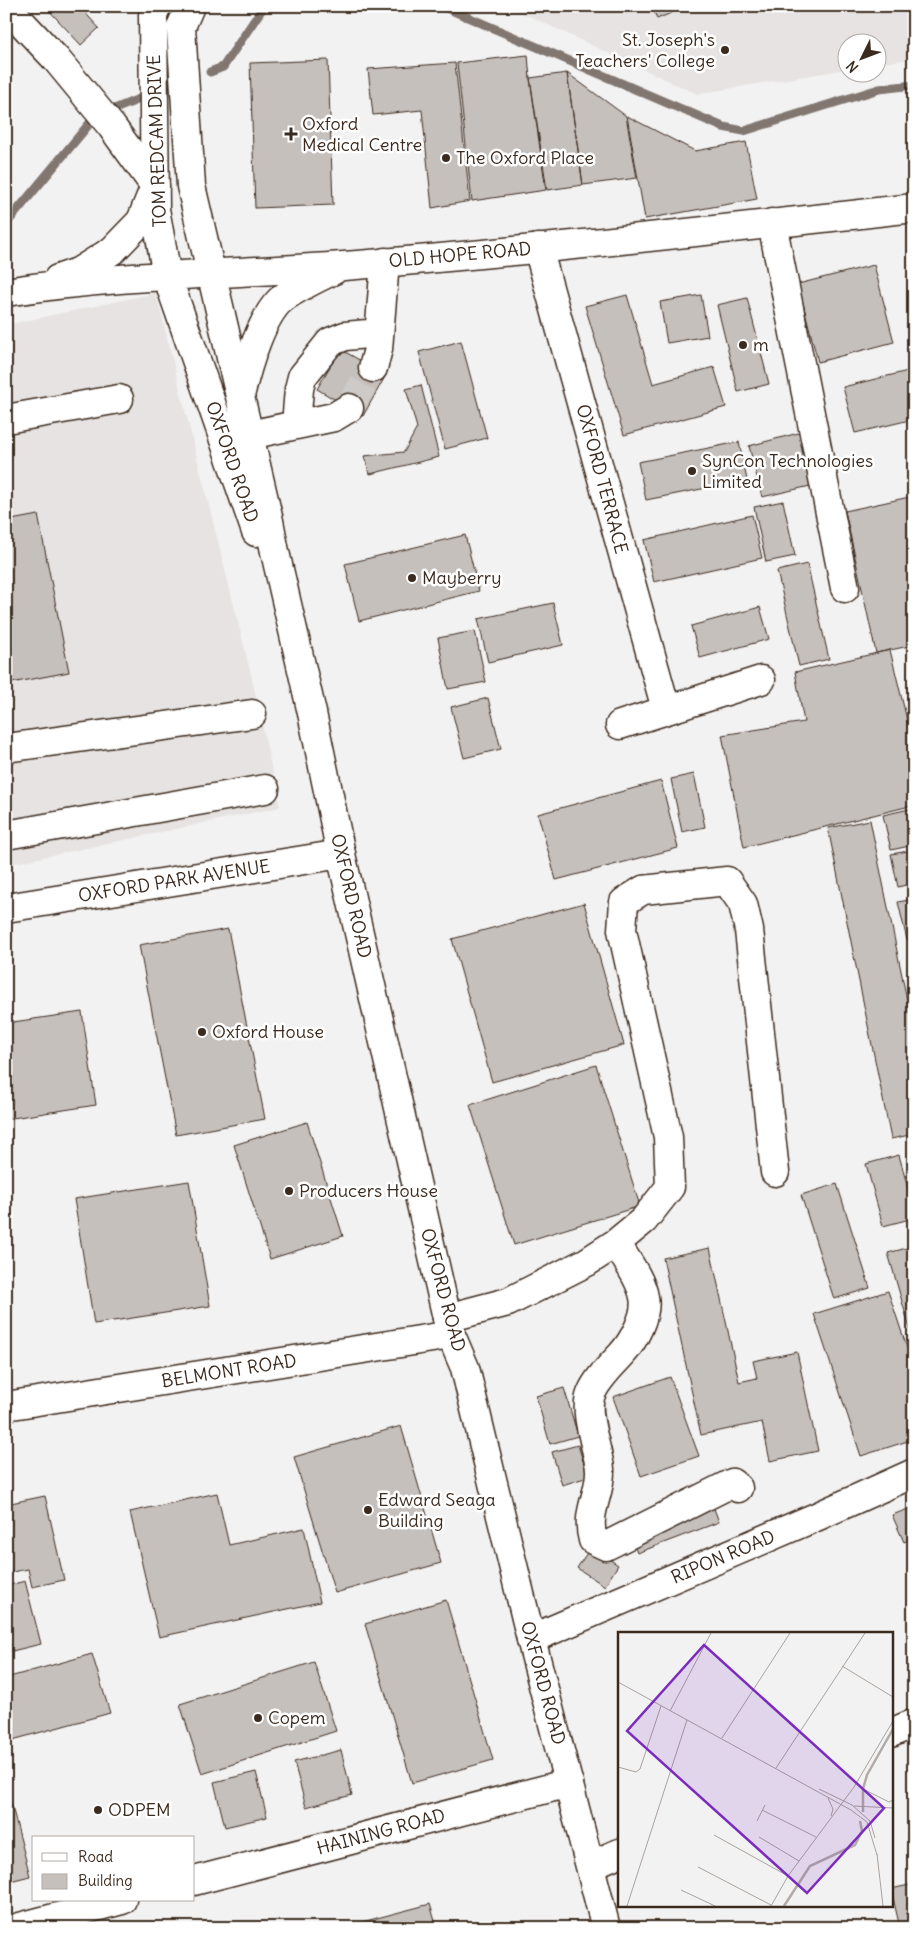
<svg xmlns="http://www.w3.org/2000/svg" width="920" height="1934" font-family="Delius,sans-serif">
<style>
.built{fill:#e6e3e2}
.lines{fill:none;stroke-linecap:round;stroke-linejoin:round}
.stream{stroke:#827770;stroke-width:9}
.building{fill:#c6c0bd;stroke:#3b2a1e}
.minor-tunnel{stroke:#cecac8;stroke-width:28;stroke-dasharray:28 14;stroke-linecap:butt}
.minor-casing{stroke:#3b2a1e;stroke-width:31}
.major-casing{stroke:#3b2a1e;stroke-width:31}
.minor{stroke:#fff;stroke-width:28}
.major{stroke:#fff;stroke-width:28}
.poi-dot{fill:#3b2a1e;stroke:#fff;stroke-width:2}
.labels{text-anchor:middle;stroke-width:5;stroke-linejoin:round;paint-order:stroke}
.poi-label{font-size:18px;fill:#3b2a1e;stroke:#fff;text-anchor:start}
.street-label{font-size:18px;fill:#3b2a1e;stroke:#fff}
.inset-river{fill:none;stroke:#b2aba7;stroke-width:2.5}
.inset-road{fill:none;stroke:#a9a29d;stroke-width:1}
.view{fill:#7b2cbf;fill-opacity:0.15;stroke:#7b2cbf;stroke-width:2.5}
.inset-edge{fill:none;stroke:#3b2a1e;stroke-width:2.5}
</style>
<rect width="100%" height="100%" fill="#f3f2f2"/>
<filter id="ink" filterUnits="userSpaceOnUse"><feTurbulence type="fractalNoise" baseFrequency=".02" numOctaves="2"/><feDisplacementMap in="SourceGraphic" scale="10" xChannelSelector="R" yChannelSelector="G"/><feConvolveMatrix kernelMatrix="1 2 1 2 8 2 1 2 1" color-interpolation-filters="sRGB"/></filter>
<g filter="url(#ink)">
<path class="built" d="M507,6H914V58L878,64V42H848L847,69L697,94Z
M156,293L251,674L280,807L6,865V325Z"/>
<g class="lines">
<path class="stream" d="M442,6L723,127L744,131L879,89L914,85
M210,72L223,67L262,9L267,6
M6,224L95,117L149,95"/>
</g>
<path class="building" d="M45,6H79L99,28L81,45Z
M652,6H677L678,10L657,19Z
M528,55L530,79L546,190L472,201L457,63Z
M328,60L333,205L255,208L250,63Z
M455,63L470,201L432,208L422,110L373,115L368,69Z
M567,73L583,185L547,190L530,78Z
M567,73L626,116L637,178L583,185Z
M627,116L695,151L746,142L757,199L645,219Z
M874,265L894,342L818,362L798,284Z
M627,295L653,384L714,367L726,407L624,435L585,306Z
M701,295L708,336L667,343L660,302Z
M747,298L769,384L738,392L717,305Z
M461,341L487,438L445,449L419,352Z
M340,349L386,375L363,416L317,389Z
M908,371L914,394V419L855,433L843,387Z
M421,385L439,457L370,474L364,456L404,452L417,428L406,389Z
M806,431L819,484L762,497L749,446Z
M739,442L747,480L646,500L638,462Z
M914,496V645L876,653L845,511Z
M783,501L795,556L766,562L754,507Z
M38,515L69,672L6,684V521Z
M752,515L762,558L654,582L644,540Z
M465,535L479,591L359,621L345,564Z
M807,564L829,659L799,666L777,571Z
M553,603L563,645L488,662L478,619Z
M760,607L769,639L700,658L691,626Z
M475,631L486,682L448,689L438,638Z
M890,650L914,749V805L744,847L722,735L804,722L795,672Z
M488,698L501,749L464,758L451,707Z
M694,774L705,827L682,832L671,779Z
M661,781L678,848L556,880L538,814Z
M914,808V845L891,850L883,815Z
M870,820L914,1034V1134L891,1139L828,828Z
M914,850V883L898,887L891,854Z
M914,899V939L907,940L898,902Z
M584,903L624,1045L492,1082L452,939Z
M228,929L265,1119L176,1135L139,945Z
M914,996V1022L909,997Z
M82,1012L96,1105L6,1119V1023Z
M596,1065L640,1206L514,1245L470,1105Z
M307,1122L343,1236L270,1259L234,1145Z
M899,1155L914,1211V1218L883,1226L866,1164Z
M189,1181L210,1306L94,1324L74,1199Z
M837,1184L870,1288L834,1299L801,1195Z
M914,1246V1343L888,1253Z
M710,1248L739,1382L757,1378L753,1361L797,1352L818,1451L770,1461L762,1422L701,1435L663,1258Z
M888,1291L914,1369V1439L861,1456L814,1314Z
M670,1377L699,1456L641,1476L613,1397Z
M564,1388L578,1436L550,1444L536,1396Z
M401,1426L441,1563L335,1593L294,1457Z
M578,1445L588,1477L562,1485L552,1452Z
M217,1493L229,1545L304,1528L320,1602L159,1637L130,1512Z
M45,1496L64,1580L32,1587L28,1569L6,1573V1504Z
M713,1506L719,1522L637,1553L631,1537Z
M914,1507V1538L904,1542L892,1515Z
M591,1547L618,1565L605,1586L577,1568Z
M25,1581L41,1644L12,1651L6,1629V1586Z
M446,1600L493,1760L412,1783L365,1624Z
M92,1654L110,1713L9,1741L6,1731V1678Z
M314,1662L336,1731L202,1774L180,1704Z
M341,1750L352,1795L306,1807L294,1762Z
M256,1772L267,1817L225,1827L214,1782Z
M6,1783L30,1876L6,1882Z
M914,1884V1928H900L891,1889Z
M430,1904L437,1928H363L362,1922Z"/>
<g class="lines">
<path class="minor-tunnel" d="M349,408L373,368"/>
<g class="minor-casing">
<path id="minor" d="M6,6L56,59L112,127L155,186
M772,223L845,588
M538,248L666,709
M373,368L378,349L385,262
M6,419L119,399
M296,425L299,389L302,377L330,342L345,336L379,333
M249,435L334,417L349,408
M620,725L761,680
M6,748L252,714
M6,835L265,789
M6,908L341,854
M616,1243C625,1258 641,1279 644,1297C648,1315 633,1342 621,1355C610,1367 597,1379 591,1394C583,1413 598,1448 600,1469C601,1495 585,1511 593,1540L606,1546L732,1483L738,1488
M447,1318L508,1302L587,1262L616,1243L644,1220L670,1187L668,1137L622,930L624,902L643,890L727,881L743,904L749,930L775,1172
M531,1639L816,1517L914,1473
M891,1733L914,1723
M591,1865L619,1853
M194,1881L569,1783
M16,1928L122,1900"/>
</g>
<g class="major-casing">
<path id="major" d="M157,6L153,14L155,209L167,276L256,532
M190,6L181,27L191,186L269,521L275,552L312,713L341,854L447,1318L451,1335L465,1368L531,1639L606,1928
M58,279L78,272L113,250L141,221L153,191
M6,292C118,274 232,274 344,266C534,251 724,229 914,208
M241,392C247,367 262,314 283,298C298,287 317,278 334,270
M6,1406L451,1335"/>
</g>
<use href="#minor" class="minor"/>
<use href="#major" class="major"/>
</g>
</g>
<g class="poi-dot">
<circle cx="725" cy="50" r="5"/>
<path d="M288.5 126.5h5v5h5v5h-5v5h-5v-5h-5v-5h5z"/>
<circle cx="446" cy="158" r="5"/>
<circle cx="743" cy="345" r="5"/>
<circle cx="692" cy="471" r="5"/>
<circle cx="412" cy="578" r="5"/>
<circle cx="202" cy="1032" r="5"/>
<circle cx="289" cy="1191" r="5"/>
<circle cx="368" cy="1510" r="5"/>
<circle cx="258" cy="1718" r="5"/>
<circle cx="98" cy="1810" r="5"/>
</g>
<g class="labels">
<g class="poi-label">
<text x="715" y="46" text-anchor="end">St. Joseph's<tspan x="715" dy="21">Teachers' College</tspan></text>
<text x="302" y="130">Oxford<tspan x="302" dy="21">Medical Centre</tspan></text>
<text x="456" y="164">The Oxford Place</text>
<text x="753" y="351">m</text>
<text x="702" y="467">SynCon Technologies<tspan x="702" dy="21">Limited</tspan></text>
<text x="422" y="584">Mayberry</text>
<text x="212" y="1038">Oxford House</text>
<text x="299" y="1197">Producers House</text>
<text x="378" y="1506">Edward Seaga<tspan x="378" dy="21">Building</tspan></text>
<text x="268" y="1724">Copem</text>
<text x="108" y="1816">ODPEM</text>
</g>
<g class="street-label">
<text transform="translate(157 141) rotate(-92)" y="6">TOM REDCAM DRIVE</text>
<text transform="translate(460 255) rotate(-5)" y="6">OLD HOPE ROAD</text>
<text transform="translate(232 462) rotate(71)" y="6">OXFORD ROAD</text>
<text transform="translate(602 479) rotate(75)" y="6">OXFORD TERRACE</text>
<text transform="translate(174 881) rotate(-9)" y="6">OXFORD PARK AVENUE</text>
<text transform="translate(351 896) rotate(77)" y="6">OXFORD ROAD</text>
<text transform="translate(443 1290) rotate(75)" y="6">OXFORD ROAD</text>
<text transform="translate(229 1371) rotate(-9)" y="6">BELMONT ROAD</text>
<text transform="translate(723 1557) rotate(-23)" y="6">RIPON ROAD</text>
<text transform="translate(543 1683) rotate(75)" y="6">OXFORD ROAD</text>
<text transform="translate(381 1832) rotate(-15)" y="6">HAINING ROAD</text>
</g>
</g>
<g transform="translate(618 1632)">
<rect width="275" height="275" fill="#f3f2f2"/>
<path class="inset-river" d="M245,180V157L249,143L275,97M166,274L192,234L237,213L244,199L242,189"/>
<path class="inset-road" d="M224,34L275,65M0,50L233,178L249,190L259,223M52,79L93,1M104,106L172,1M0,135L18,140L22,137L43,74M158,136L247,1M201,157L234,173L252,189L257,206M247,158L271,170L275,168M210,166L215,177L213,184M236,174L275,176M144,178L198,205M139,189L147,173M96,203L170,244M141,205L181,229M259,222L265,274M80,235L153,273M63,258L97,274M9,274L69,88M153,274L170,244L236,155L275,89"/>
<path class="view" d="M86,13L266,176L189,261L9,99Z"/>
<rect width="275" height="275" class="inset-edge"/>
</g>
<rect width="920" height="1934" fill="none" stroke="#fff" stroke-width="25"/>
<rect x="12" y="12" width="895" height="1909" fill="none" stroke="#3b2a1e" stroke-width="2" filter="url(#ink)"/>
<rect x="32" y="1836" width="162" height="65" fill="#ffffff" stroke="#b1aaa5"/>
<rect x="42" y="1853" width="25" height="8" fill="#ffffff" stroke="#b1aaa5"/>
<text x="78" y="1862" font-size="15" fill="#3b2a1e">Road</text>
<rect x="42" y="1874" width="25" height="15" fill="#c6c0bd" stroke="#b1aaa5"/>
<text x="78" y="1886" font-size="15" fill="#3b2a1e">Building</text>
<g transform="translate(862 58) rotate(228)"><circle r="24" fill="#ffffff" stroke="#b1aaa5"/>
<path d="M0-4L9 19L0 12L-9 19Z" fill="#3b2a1e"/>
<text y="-8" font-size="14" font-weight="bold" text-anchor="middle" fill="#3b2a1e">N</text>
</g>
</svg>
